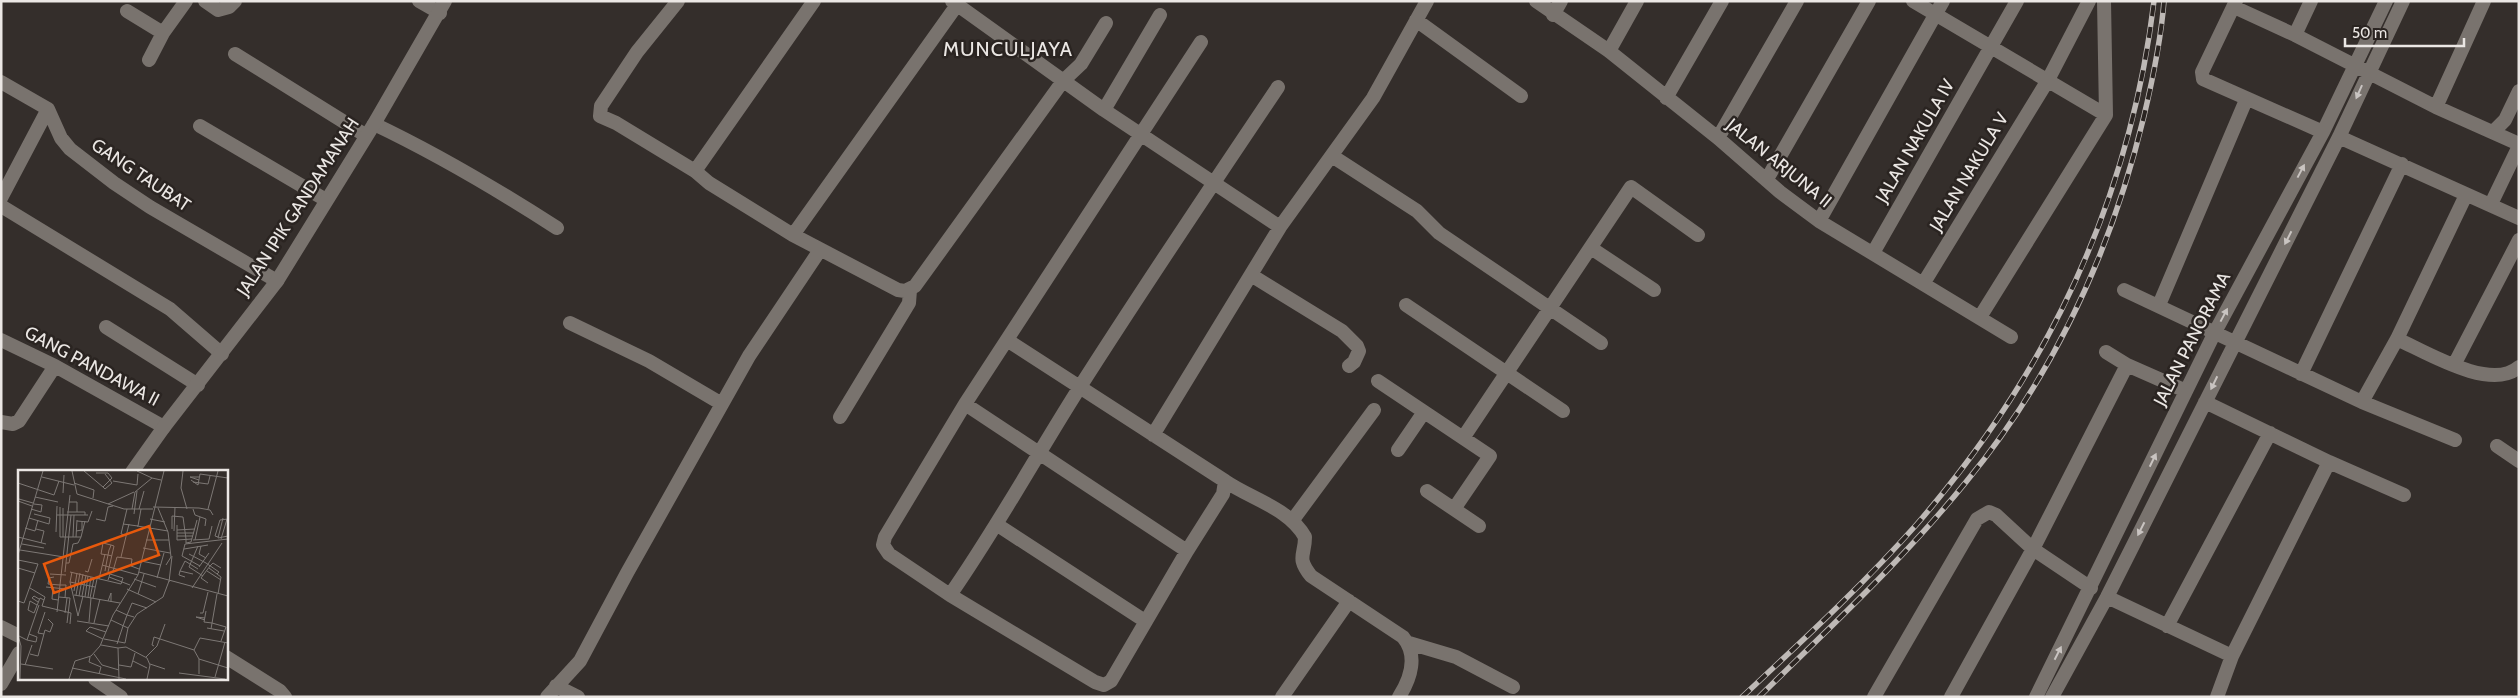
<svg xmlns="http://www.w3.org/2000/svg" width="2520" height="698" font-family="Cabin,sans-serif">
<style>
.lines{fill:none;stroke-linecap:round;stroke-linejoin:round}
.minor{stroke:#79736e;stroke-width:14}
.tertiary{stroke:#79736e;stroke-width:14}
.rail-casing{stroke:#beb9b6;stroke-width:5.5}
.rail{stroke:#2a2421;stroke-width:4;stroke-dasharray:11;stroke-linecap:butt}
.oneway{fill:#c9c4c1}
.labels{text-anchor:middle;stroke-width:5;stroke-linejoin:round;paint-order:stroke}
.street-label{font-size:18px;fill:#ebe7e4;stroke:#2a2421}
.quarter-label{font-size:20px;letter-spacing:1px;fill:#ebe7e4;stroke:#2a2421}
.inset-road{fill:none;stroke:#7d7875;stroke-width:1}
.view{fill:#e8590c;fill-opacity:0.15;stroke:#e8590c;stroke-width:2.5}
.inset-edge{fill:none;stroke:#ebe7e4;stroke-width:2.5}
</style>
<rect width="100%" height="100%" fill="#342e2b"/>
<g class="lines">
<path class="minor" d="M205,1L218,10L229,7L235,1
M419,1L440,13
M678,1L637,52L601,106L600,116L616,123L695,171L709,183L793,235L898,290L905,291L915,286L1063,81L1081,64L1106,23
M952,1L1104,110L1280,227
M1536,1L1609,51L1718,138L1780,192L1819,221L2011,337
M1913,1L2106,115
M2236,1L2202,72L2203,79L2323,132
M2234,7L2295,35L2436,107L2519,144
M127,11L163,33
M1553,15L1561,1
M1416,20L1521,96
M2295,35L2311,1
M1609,51L1637,1
M235,54L365,135
M149,60L163,33L186,1
M1,82L48,109L61,138L70,149L114,183L150,207L277,281
M1666,98L1722,1
M2436,107L2484,1
M1104,110L1160,15
M374,124C437,154 498,190 557,228
M200,126L326,200
M2494,131L2505,120L2519,91
M2339,137L2519,218
M1718,138L1797,1
M1332,156L1417,211L1439,233L1601,343
M695,171L814,1
M1767,179L1869,1
M1,198L48,109
M2491,204L2519,146
M1,206L170,309L222,354
M1819,221L1943,1
M793,235L957,5
M1591,248L1654,290
M1873,253L2017,1
M1251,275L1342,331L1357,346L1359,351L1354,362L1349,366
M1923,284L2048,80L2089,1
M2124,290L2362,402L2455,440
M1406,305L1563,411
M2159,305L2246,100
M1980,317L2106,115L2104,1
M570,323L649,361L722,404
M106,327L198,385
M2397,339C2426,352 2491,392 2519,367
M1,340L55,366L164,427
M1007,340L1225,481L1223,494L1187,551L1111,681L1104,685L1095,682L950,595C996,529 1035,458 1078,390C1143,288 1210,188 1278,87
M2106,352L2127,365L2186,391
M2454,365L2519,240
M2301,374L2402,164
M1378,381L1490,456L1454,509
M2205,402L2329,462L2404,495
M2362,402L2397,339L2466,195
M965,404L1187,551
M840,417L909,303L910,290
M1,422L13,424L19,421L55,366
M1153,435L1280,227L1373,98L1427,1
M1463,438L1631,187L1698,235
M2497,446L2519,461
M1398,450L1424,412
M1225,481C1251,499 1289,508 1305,537C1305,556 1296,557 1311,576L1403,637C1418,655 1411,678 1399,697
M1427,491L1479,526
M1292,521L1374,410
M996,524L1145,621
M950,595L889,554L883,545L885,537L965,404L1201,42
M2107,597L2232,656
M2167,626L2270,433
M1,627L19,636
M1409,643L1456,657L1513,687
M226,657L280,691L285,697
M95,679L121,697
M556,686L578,697
M547,697L580,661L627,573L749,356L820,250
M1282,697L1349,601
M1874,697L1977,519L1989,512L1996,515L2033,549L2091,588
M1951,697L2033,549L2127,365
M2036,697L2215,332L2323,132L2386,1
M2052,697L2107,597L2339,137L2403,1
M2217,697L2232,656L2329,462"/>
<path class="tertiary" d="M132,472L164,427L277,281L374,124L445,1
M1,684L19,653"/>
<g class="rail-casing">
<path id="rail" d="M1742,697C1802,641 1863,585 1917,524C2048,373 2130,200 2154,1
M1759,697C1830,627 1903,560 1966,482C2054,375 2112,249 2144,116C2153,78 2161,40 2164,1"/>
</g>
<use href="#rail" class="rail"/>
</g>
<defs><path id="oneway-solid" d="M-6-.8H1V-3.2L6.5 0L1 3.2V.8H-6Z" transform="scale(1.25)"/></defs>
<g class="oneway">
<use href="#oneway-solid" transform="translate(2359 92) rotate(114)"/>
<use href="#oneway-solid" transform="translate(2301 171) rotate(-62)"/>
<use href="#oneway-solid" transform="translate(2288 238) rotate(117)"/>
<use href="#oneway-solid" transform="translate(2224 315) rotate(-62)"/>
<use href="#oneway-solid" transform="translate(2214 383) rotate(116)"/>
<use href="#oneway-solid" transform="translate(2153 460) rotate(-64)"/>
<use href="#oneway-solid" transform="translate(2141 529) rotate(117)"/>
<use href="#oneway-solid" transform="translate(2058 653) rotate(-63)"/>
</g>
<g class="labels">
<g class="street-label">
<text transform="translate(1915 141) rotate(-60)" y="6">JALAN NAKULA IV</text>
<text transform="translate(1779 163) rotate(39)" y="6">JALAN ARJUNA II</text>
<text transform="translate(1969 172) rotate(-59)" y="6">JALAN NAKULA V</text>
<text transform="translate(141 175) rotate(34)" y="6">GANG TAUBAT</text>
<text transform="translate(298 207) rotate(-57)" y="6">JALAN IPIK GANDAMANAH</text>
<text transform="translate(2192 339) rotate(-63)" y="6">JALAN PANORAMA</text>
<text transform="translate(92 366) rotate(28)" y="6">GANG PANDAWA II</text>
</g>
<g class="quarter-label">
<text x="1008" y="56">MUNCULJAYA</text>
</g>
</g>
<g transform="translate(18 470)">
<rect width="210" height="210" fill="#342e2b"/>
<path class="inset-road" d="M54,1L59,24L106,39H135M66,1L85,17M119,1L134,8M165,1L163,18L169,39M78,3H90L94,8L85,17M24,7L56,15M173,10L180,15L182,4L210,8M181,10L172,7H181M95,11L119,15L120,4M175,12L190,14L192,6M0,13L36,25L41,11M56,13L76,20L75,28M85,17L87,19L94,13L87,4M45,23L46,5M17,27L40,32M51,32H59V42M90,34L116,22M14,36L0,31L1,29L15,33M42,37V67H63L67,51M135,37L181,38L192,40L195,45M140,38L150,62L153,87L148,95M13,39L23,42L24,35L16,34M114,39L117,22L134,8L143,10M121,39L126,21M175,39L177,45L188,49L187,56M190,39L200,1M49,42H67V45M116,44L119,21M39,45H70M11,48L31,54L32,48L16,44M205,48L200,68L210,66M78,49L87,51L90,37L95,36M132,49L147,52M59,51L70,52L74,41M105,54L120,56L123,39M159,55V63H176M119,56L150,61M7,58L17,61L20,50M18,59L26,61L23,73M154,59V46L165,47L168,69M159,60L177,59M58,61L64,60V51M156,61L157,37M38,62L39,36M159,63V70L174,69M108,65L103,64L109,39M159,66H175M0,67L28,74M45,67V38M55,67L56,45M58,67L59,50M200,67L197,66L202,50L210,49M168,69V73L173,72L179,50M203,69L209,49M128,70H151M175,70L191,69L194,56M177,70L182,47M4,74L26,78M180,76L171,97L185,106M183,76L181,84L188,88M125,78L152,83M166,79L190,75M2,80L46,87M171,84L188,93L201,102L199,104M0,85L25,1M103,87L111,54M0,90L20,94L6,133L0,131M123,91L143,95M48,93H51L55,74L60,73L63,67M84,95L120,105M182,96L164,86L167,74L210,69M181,97L191,83M0,98L17,103M191,98L203,107L200,124M67,101L70,102L74,89M87,101L89,90L91,80L92,78L93,75L85,73L83,84L90,85L94,86M95,101L99,87L114,89L113,96L121,99M162,101L167,91L180,99M189,101L203,110M47,102L53,45M52,102L103,114L105,108L92,104L90,110M54,102L52,112L60,146L65,126M90,102L96,76L93,75M121,102L210,126M32,104L48,105M36,107L31,108L30,114L42,115M91,107L112,115M167,107L161,105L162,101L175,104M139,108L146,83M81,109L87,84M116,109L138,117M52,112L77,117M151,112L154,86M190,113L183,108L192,96L195,93L203,98M42,115H48L47,128M28,117L48,119M35,117L34,129L40,130M12,118L27,127L24,136L53,143L52,154M174,118L204,73M109,119L138,132M56,121L59,103M120,124L126,104M56,125L102,133M58,125L62,103M61,126L65,104M64,126L68,105M41,127L52,128L49,153M67,127L70,106M70,127L73,107M72,128L76,108M75,128L79,109M90,131L93,123V132M20,132L14,128L16,126L21,129M19,135L12,131L10,140L16,143L22,128L26,130M98,140L109,145L114,133L129,138M188,141L186,152L194,153M39,142L52,25M47,143L49,128M182,143H185L190,122M93,150L110,158L119,144L145,127L151,111M187,150L178,147L187,148M59,151L91,156M71,152L73,128M76,153L82,129M194,153L208,157L203,171M105,156L109,145L116,147M189,158L206,161M193,159L199,124M26,164L20,163L27,142M0,165L3,176L2,209M1,166L9,170L21,135M85,169L68,161L72,157L88,162M86,169L107,173L110,158M9,170L18,172L19,167L11,164M99,174L105,156M83,175L100,178L101,209M136,176L134,175L136,167L176,180M100,178L108,177L129,188L132,195L129,209M176,180L182,168L210,173M176,180L181,189V204M12,184L20,186L27,160L32,162L35,154L30,149M76,184L84,195L101,200M72,187L71,192L83,197L81,204M128,187L139,176L147,154M181,189L210,198M115,191L129,198M3,194L35,199M132,194L147,199M7,195L14,175M101,195L113,197L117,183M54,198L108,209M161,203L207,209M197,207L207,172M51,209L57,191L73,186L82,176L95,145L120,105L146,1"/>
<path class="view" d="M131,56L141,85L36,123L26,94Z"/>
<rect width="210" height="210" class="inset-edge"/>
</g>
<rect width="2520" height="698" fill="none" stroke="#ebe7e4" stroke-width="5"/>
<path d="M2345 38v8h119v-8" fill="none" stroke="#ebe7e4" stroke-width="2.5"/>
<text x="2352" y="38" font-size="15" fill="#ebe7e4" stroke="#2a2421" stroke-width="4" paint-order="stroke">50 m</text>
</svg>
